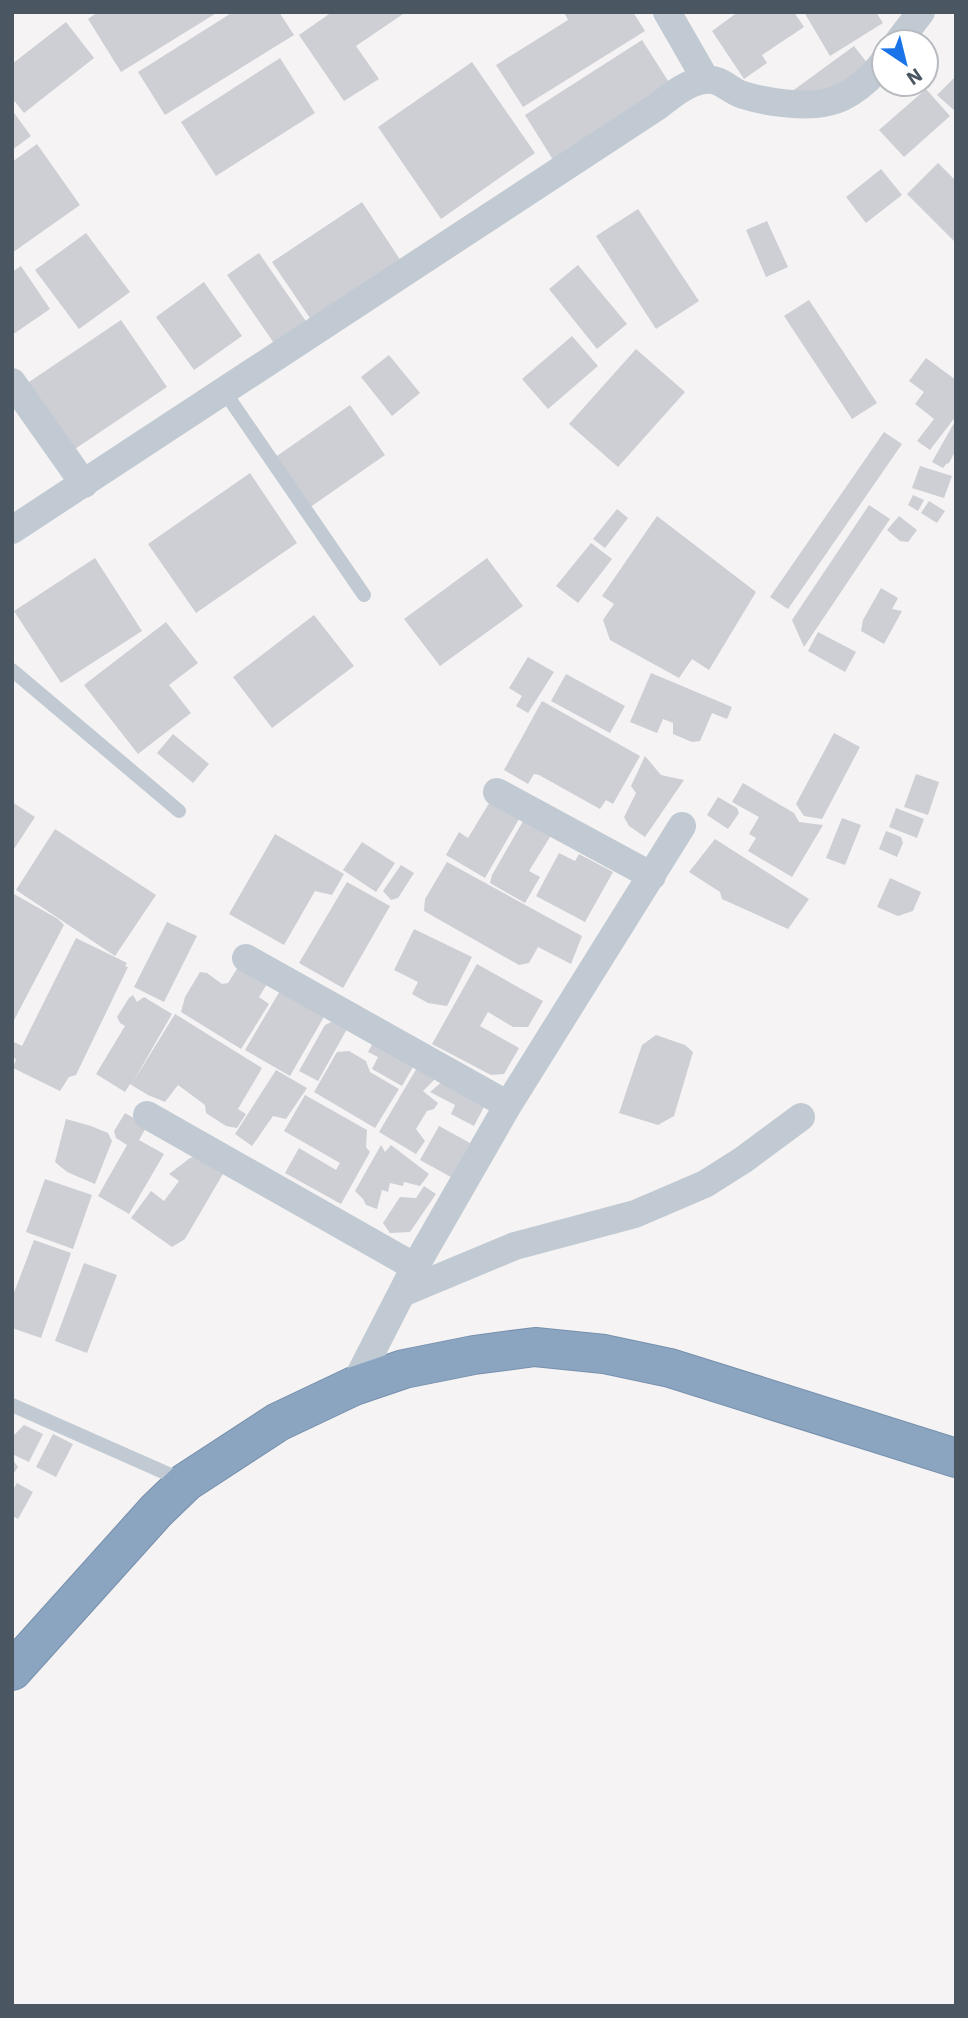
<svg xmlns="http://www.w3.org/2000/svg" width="968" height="2018" font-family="'IBM Plex Sans',sans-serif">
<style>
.building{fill:#cdcfd5}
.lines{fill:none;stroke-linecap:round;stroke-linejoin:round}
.highway-casing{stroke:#7690ad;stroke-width:40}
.lane{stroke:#c1cad2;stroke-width:14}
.street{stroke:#c1cad2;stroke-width:28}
.highway{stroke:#8ba5c1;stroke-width:38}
</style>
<rect width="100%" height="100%" fill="#f5f3f3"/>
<path class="building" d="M98,12H218L121,72L88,19Z
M233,12H279L294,35L165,115L138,72Z
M332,12H406L356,46L379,79L344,101L299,35Z
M564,12H633L645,31L523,107L496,65L568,20Z
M738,12H794L804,27L762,55L767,63L744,79L712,31Z
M804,12H876L883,23L830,56Z
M66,22L94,58L24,113L12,98V64Z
M642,40L672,87L555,163L525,115Z
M854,46L871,68L808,114L791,92Z
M280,58L315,113L216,176L181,122Z
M472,62L535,153L441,219L378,127Z
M956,76V112L937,95Z
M926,89L950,116L904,157L879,130Z
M12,110L31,136L12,150Z
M37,144L80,205L12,253V162Z
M938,163L956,181V243L907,194Z
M881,169L902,195L866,223L846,197Z
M362,202L405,267L316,327L272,262Z
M638,209L699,301L656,329L596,236Z
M767,221L788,267L766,277L746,230Z
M86,233L130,292L79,329L35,270Z
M259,253L310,327L278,349L227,275Z
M578,265L627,324L597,349L549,289Z
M21,266L50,309L12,335V272Z
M204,282L242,336L194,370L156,317Z
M809,300L877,403L852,419L784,316Z
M121,320L167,387L69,453L23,386Z
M572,336L598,366L548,409L522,379Z
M636,349L685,392L618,467L569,424Z
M389,355L420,393L392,416L361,377Z
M926,358L956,380V416L930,450L917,441L934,419L915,404L924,392L909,381Z
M350,405L385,455L309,508L274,458Z
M954,423L956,424V450L949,463L946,464L943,468L932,462Z
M884,432L902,444L788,609L770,597Z
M920,466L952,476L944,498L912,488Z
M250,473L297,543L196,613L148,544Z
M913,495L924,500L918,511L908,505Z
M929,501L945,511L937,523L921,513Z
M869,505L890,519L804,647L792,620Z
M617,509L628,518L605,548L593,539Z
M657,516L756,592L709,670L692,659L679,678L610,640L603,620L614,604L602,596Z
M899,516L917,530L908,542L900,541L887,530Z
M591,543L612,559L578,603L556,586Z
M95,558L142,631L61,683L14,611Z
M487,558L523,606L440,666L404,619Z
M881,588L898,598L892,609L902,611L884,644L861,631L863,620Z
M314,615L354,666L272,728L233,677Z
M166,622L198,663L169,685L191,713L138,754L84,685Z
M818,632L856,652L845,672L808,651Z
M528,657L554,672L528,713L516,706L522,696L509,688Z
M651,673L732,707L727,719L712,713L700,741L692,742L673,734V723L663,719L657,733L630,722Z
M566,674L625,706L610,733L551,701Z
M542,701L640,756L613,804L606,800L600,809L539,775L534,774L528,784L504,770Z
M834,733L860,747L822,819L804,816L796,804Z
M173,734L209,764L193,783L157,753Z
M645,756L661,775L684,780L645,837L629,826L624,817L636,793L631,786Z
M916,774L939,782L928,815L904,807Z
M743,783L794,813L799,822L823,825L792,877L748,851L756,838L749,834L759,817L732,802Z
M494,795L519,819L485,878L446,855L459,832L468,838Z
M718,797L737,808L739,813L728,829L707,815Z
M12,802L35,817L12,852Z
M896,808L924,819L917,838L889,827Z
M526,816L553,832L529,871L540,877L525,903L490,883L492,875Z
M842,818L861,825L845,865L826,858Z
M55,829L156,895L115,956L16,890Z
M886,831L901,837L903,843L897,857L879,849Z
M275,834L344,874L332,895L315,891L284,945L229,914Z
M715,839L809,899L788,929L722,899L720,892L689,872Z
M362,842L395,863L376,892L343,870Z
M559,853L575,861L579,854L613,872L585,922L536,896Z
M447,862L582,936L571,964L538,947L529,963L519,965L424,911L425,899Z
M401,865L414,873L398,898L391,900L383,891Z
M890,878L921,892L913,911L898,916L877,907Z
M347,882L390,906L343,988L299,963Z
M14,894L58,919L64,925L12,1024V898Z
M167,922L197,936L164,1002L134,987Z
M414,929L472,957L447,1006L428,1003L412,994L418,982L394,970Z
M76,938L127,963L125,966L128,967L76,1075L69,1077L60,1091L13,1068L16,1059L12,1057V1041L22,1046Z
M240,964L269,981L259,997L269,1004L241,1049L181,1012L185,997L200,972L207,973L222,984L228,983Z
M477,964L543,1001L528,1027H513L488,1012L480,1026L519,1048L504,1074L491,1075L432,1044Z
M281,989L325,1015L290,1076L245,1050Z
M133,995L137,1002L144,997L172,1014L133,1082L175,1014L262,1068L238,1109L246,1114L237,1128L226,1126L206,1113L205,1105L178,1085L165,1102L148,1095L130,1084L125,1092L96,1074L125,1026L120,1023L117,1017L129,998Z
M342,1017L347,1029L318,1081L299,1071L325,1025Z
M656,1035L685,1045L693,1052L674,1116L658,1125L619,1113L642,1045Z
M374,1041L417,1060L402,1086L372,1069L378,1057L368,1052Z
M349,1051L366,1061L370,1072L399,1089L375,1128L314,1092L337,1052Z
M418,1066L437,1077L423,1091L438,1103L434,1109L427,1111L416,1129L425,1141L416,1154L379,1132Z
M276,1070L307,1088L286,1119L273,1116L252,1146L235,1134Z
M444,1080L486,1103L474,1126L451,1114L455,1105L430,1092Z
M305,1095L367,1130L366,1147L370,1152L341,1204L285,1173L299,1148L336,1170L340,1163L284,1131Z
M125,1113L147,1126L139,1140L164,1154L129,1214L98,1196L127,1145L116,1138L114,1131Z
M66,1119L91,1126L108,1133L112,1141L95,1184L67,1172L55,1162Z
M439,1126L470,1143L451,1177L420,1160Z
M381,1145L385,1152L391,1145L429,1174L420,1186L404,1182L403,1186L390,1183L388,1192L382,1190L377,1209L366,1205L363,1199L355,1191Z
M196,1156L224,1172L185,1239L172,1247L131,1218L151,1191L164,1201L179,1181L169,1174L190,1158Z
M45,1179L92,1195L73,1249L26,1232Z
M424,1186L436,1194L410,1232L390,1233L383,1223L400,1197L416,1198Z
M34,1240L71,1253L41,1338L12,1328V1298Z
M84,1263L117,1275L87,1353L55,1341Z
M24,1425L43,1434L29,1462L12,1454V1437Z
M53,1434L73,1444L56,1477L36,1467Z
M12,1459L18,1467L12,1476Z
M17,1483L33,1492L18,1519L12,1516V1491Z"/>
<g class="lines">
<g class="highway-casing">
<path id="highway" d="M12,1671L156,1511L186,1482L278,1422L354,1386L404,1369L474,1355L535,1347L604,1354L670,1368L956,1458"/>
</g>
<path class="lane" d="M224,391L364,595
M12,670L179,811
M12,1405L184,1481"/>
<path class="street" d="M667,12L706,80
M898,42L921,12
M12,382L84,484
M12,530L658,106C672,95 686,83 704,80C721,77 729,91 743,95C765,102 806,108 828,102C849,98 872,78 884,61
M497,792L652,876
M246,958L508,1105
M147,1115L415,1267
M402,1293L515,1246L635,1214L705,1184L743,1160L801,1117
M354,1386L415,1267L508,1105L682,826"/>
<use href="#highway" class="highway"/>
</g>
<rect width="968" height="2018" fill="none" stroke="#4a5661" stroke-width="28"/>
<g transform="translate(905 63) rotate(145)"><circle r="33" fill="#ffffff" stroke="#b7bbc0" stroke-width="2"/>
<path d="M0-5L12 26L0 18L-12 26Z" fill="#1a73e8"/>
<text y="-10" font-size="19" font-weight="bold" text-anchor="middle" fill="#4a5661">N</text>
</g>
</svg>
